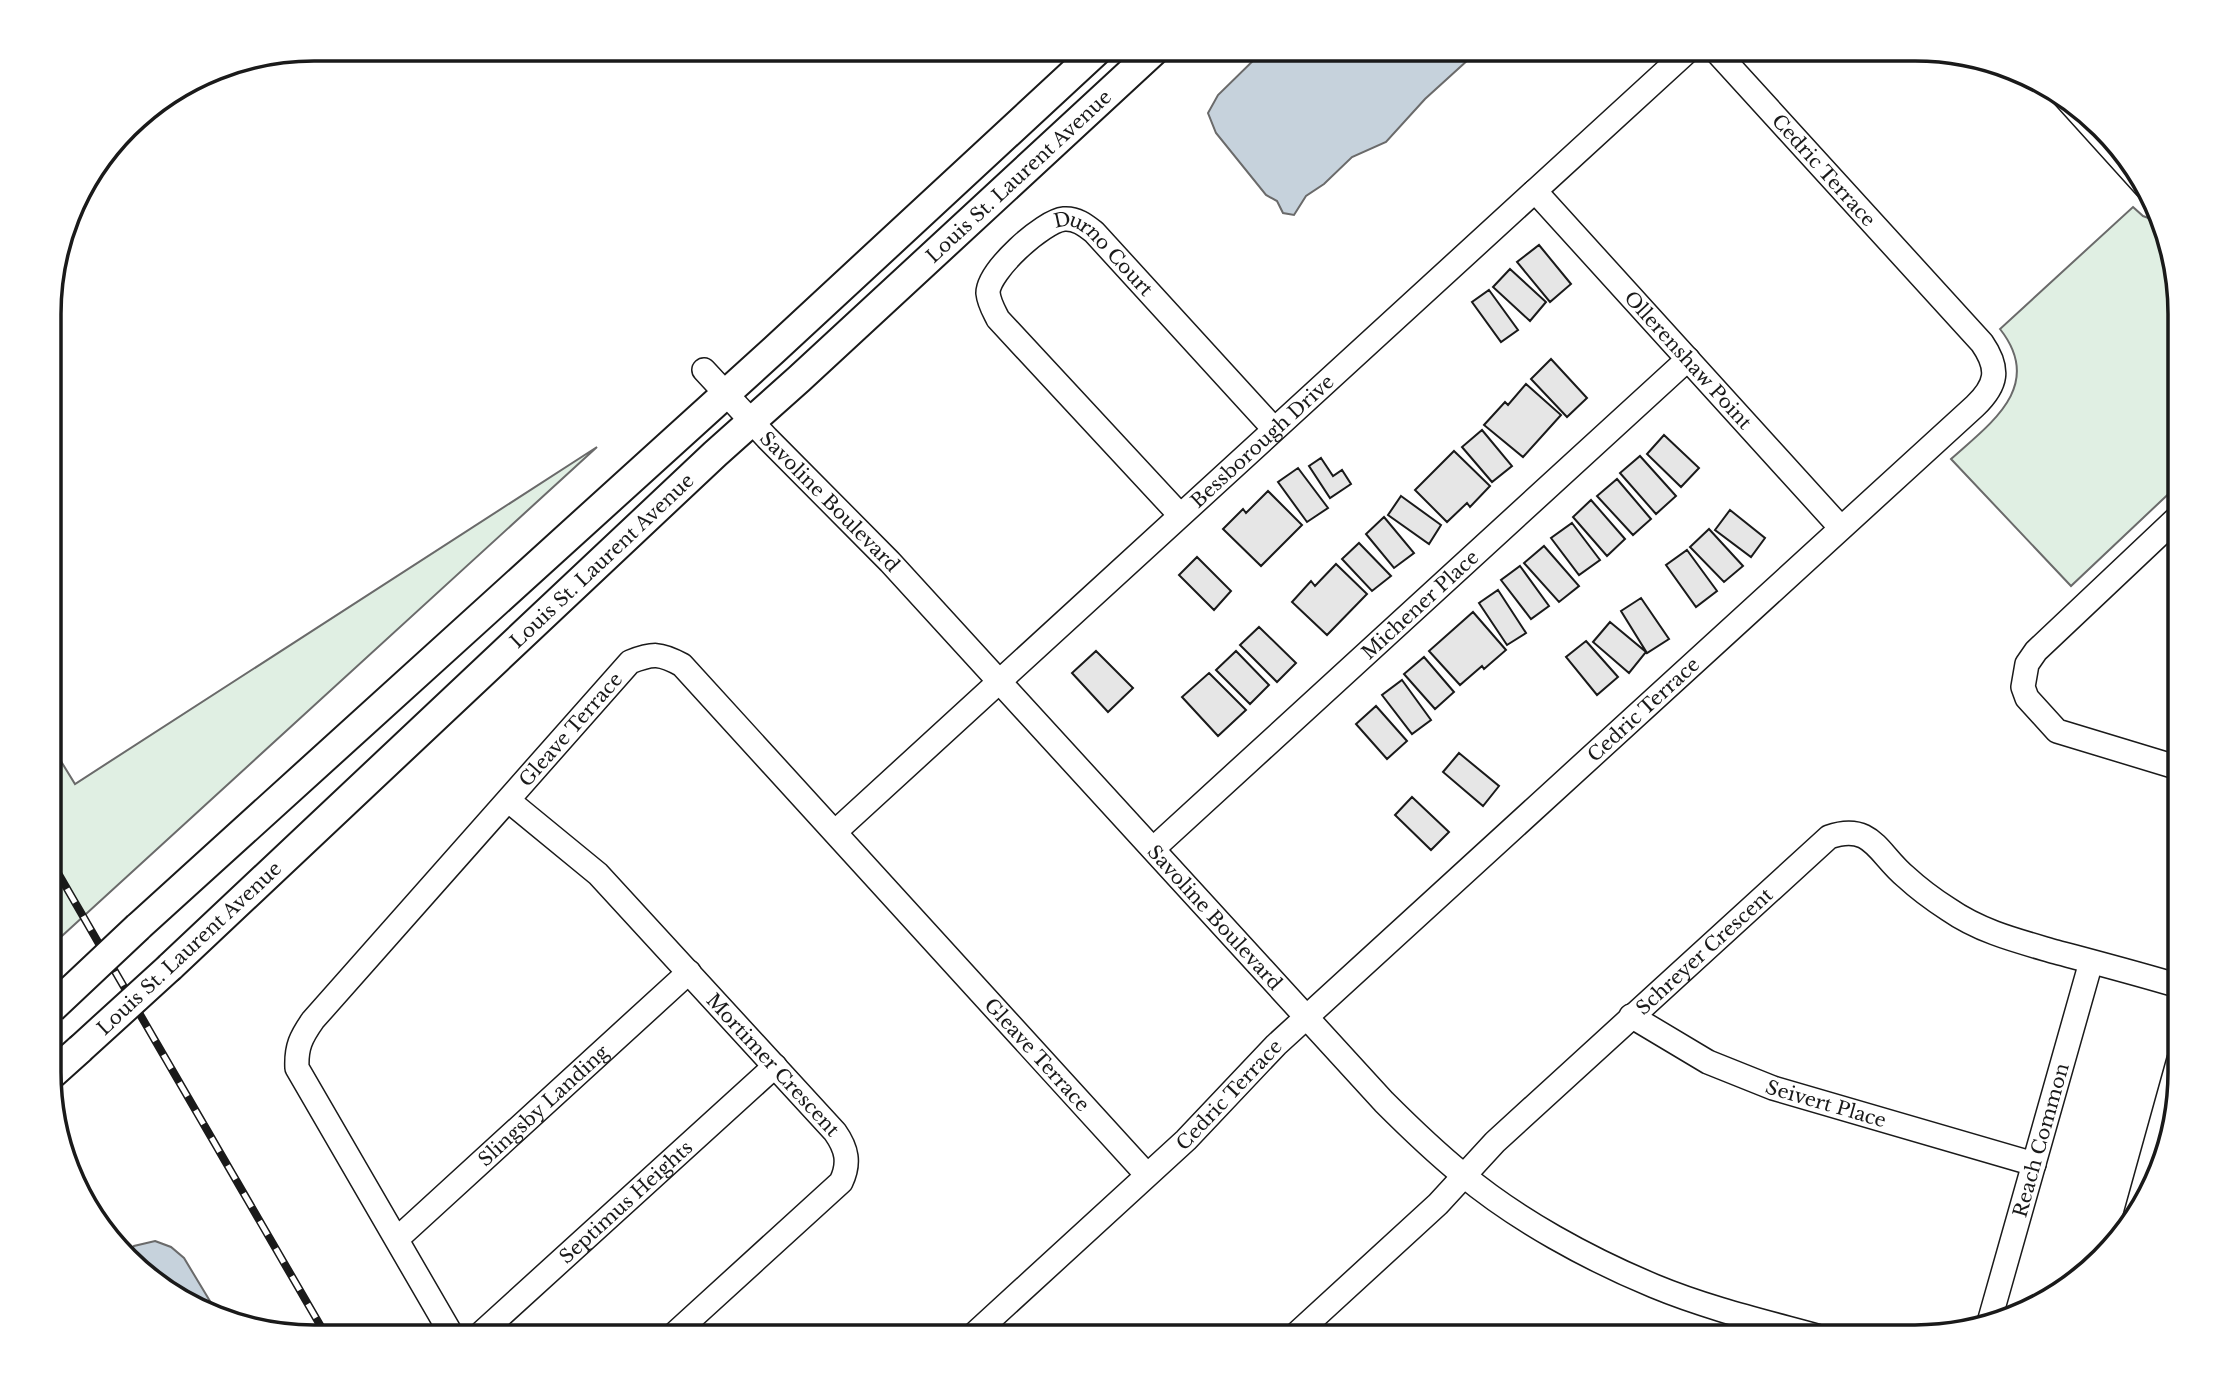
<svg xmlns="http://www.w3.org/2000/svg" width="2229" height="1386" font-family="'Libre Baskerville',serif">
<style>
.green{fill:#e0efe3;stroke:#6a6a6a;stroke-width:2}
.water{fill:#c6d2dc;stroke:#6a6a6a;stroke-width:2}
.building{fill:#e6e6e6;stroke:#1a1a1a;stroke-width:2}
.lines{fill:none;stroke-linecap:round;stroke-linejoin:round}
.minor-casing{stroke:#1a1a1a;stroke-width:26}
.major-casing{stroke:#1a1a1a;stroke-width:32}
.minor{stroke:#fff;stroke-width:23}
.major{stroke:#fff;stroke-width:28}
.rail-casing{stroke:#1a1a1a;stroke-width:8}
.rail{stroke:#fff;stroke-width:5;stroke-dasharray:16;stroke-linecap:butt}
.major-bridge-casing{stroke:#1a1a1a;stroke-width:32;stroke-linecap:butt}
.major-bridge{stroke:#fff;stroke-width:28}
.labels{text-anchor:middle;stroke-width:5;stroke-linejoin:round;paint-order:stroke}
.street-label{font-size:19px;fill:#1a1a1a;stroke:#fff}
.rim{fill:none;stroke:#1a1a1a;stroke-width:3.5}
</style>
<rect width="100%" height="100%" fill="#fff"/>
<path class="green" d="M2133,207L2143,216L2157,221L2179,297V484L2071,586L1951,459C1991,423 2045,386 2000,329Z
M597,447L51,946V745L75,784Z"/>
<path class="water" d="M1265,49H1480L1425,99L1386,142L1352,157L1324,184L1306,196L1294,215L1283,213L1277,201L1266,195L1216,133L1208,113L1218,95Z
M155,1241L171,1247L184,1258L219,1316L167,1293L127,1253L134,1246Z"/>
<path class="building" d="M1539,245L1571,284L1550,302L1517,262Z
M1510,269L1546,302L1530,321L1493,287Z
M1489,290L1518,330L1501,342L1472,302Z
M1551,359L1587,398L1567,417L1531,379Z
M1526,384L1561,415L1523,457L1484,425L1505,402L1508,405Z
M1482,430L1512,466L1492,482L1462,447Z
M1664,435L1699,468L1681,487L1647,454Z
M1454,451L1490,486L1470,507L1467,503L1447,522L1415,490Z
M1640,456L1676,496L1656,514L1620,473Z
M1321,458L1333,476L1342,470L1351,484L1330,498L1309,466Z
M1298,468L1328,508L1307,522L1278,482Z
M1617,479L1651,519L1633,535L1597,496Z
M1268,491L1302,525L1261,566L1223,529L1243,509L1246,513Z
M1401,496L1441,525L1429,544L1388,515Z
M1591,500L1625,539L1607,556L1573,517Z
M1730,510L1765,538L1751,557L1715,530Z
M1384,517L1414,553L1394,568L1366,534Z
M1572,523L1600,560L1579,575L1551,538Z
M1709,529L1743,566L1724,582L1690,547Z
M1359,543L1391,576L1372,591L1342,559Z
M1544,546L1579,586L1559,602L1524,563Z
M1687,550L1717,591L1696,607L1666,565Z
M1197,557L1231,591L1214,610L1179,575Z
M1336,564L1367,594L1327,635L1292,602L1311,581L1315,586Z
M1520,566L1549,606L1531,619L1501,580Z
M1498,590L1526,633L1507,645L1479,603Z
M1641,598L1669,639L1647,653L1621,611Z
M1473,612L1506,650L1484,669L1482,666L1460,685L1429,651Z
M1610,622L1646,652L1629,673L1593,642Z
M1259,627L1296,663L1277,682L1240,645Z
M1586,641L1618,677L1597,695L1566,657Z
M1096,651L1133,688L1108,712L1072,673Z
M1236,651L1269,685L1250,704L1216,670Z
M1424,657L1454,692L1435,709L1404,674Z
M1209,673L1246,710L1218,736L1182,697Z
M1402,680L1431,720L1412,734L1382,695Z
M1376,706L1407,741L1387,759L1356,724Z
M1459,753L1499,786L1483,806L1443,772Z
M1412,797L1449,832L1431,850L1395,815Z"/>
<g class="lines">
<g class="minor-casing">
<g id="minor">
<path d="M2061,93L2146,187"/>
<path id="s1" d="M1535,191L1841,528"/>
<path id="s2" d="M704,370L767,438L890,562L1384,1102C1409,1127 1435,1152 1462,1174C1517,1220 1589,1259 1654,1286C1707,1308 1762,1321 1817,1336"/>
<path id="s3" d="M1180,515L998,319C994,311 989,303 988,293C988,271 1043,221 1064,219C1076,218 1085,225 1094,232L1274,429"/>
<path d="M2179,516L2036,651L2027,664L2023,687L2027,698L2057,731L2179,768"/>
<path id="s4" d="M509,801L598,874L835,1132C847,1149 850,1163 841,1182L671,1337"/>
<path id="s5" d="M835,832L1690,49"/>
<path id="s6" d="M1153,849L1688,359"/>
<path id="s7" d="M1631,1016L1708,1062L1773,1088L2034,1164"/>
<path d="M2134,1221L2179,1059"/>
<path id="s8" d="M397,1239L689,972"/>
<path id="s9" d="M1990,1319L2091,962"/>
<path id="s10" d="M453,1337L297,1068C296,1047 301,1037 313,1020L630,662C653,653 660,653 682,665L1147,1175"/>
<path id="s11" d="M477,1337L775,1066"/>
<path id="s12" d="M971,1337L1186,1140L1276,1045L1975,406C1997,385 2000,369 1982,343L1714,49"/>
<path id="s13" d="M1293,1337L1438,1204L1495,1142L1829,837C1872,822 1878,854 1906,877C1919,889 1934,900 1948,909C1981,932 2018,941 2056,952C2097,963 2139,974 2179,986"/>
</g>
</g>
<g class="major-casing">
<g id="major">
<path d="M138,927L774,350L1099,49"/>
<path id="s14" d="M170,967L715,454L799,379L1156,49"/>
<path d="M51,1075L80,1049"/>
</g>
</g>
<use href="#minor" class="minor"/>
<use href="#major" class="major"/>
<g class="rail-casing">
<path id="rail" d="M51,861L327,1337"/>
</g>
<use href="#rail" class="rail"/>
<g class="major-bridge-casing">
<path id="major-bridge" d="M52,1008L138,927
M80,1049L170,967"/>
</g>
<use href="#major-bridge" class="major-bridge"/>
</g>
<g class="labels">
<g class="street-label">
<text transform="translate(1824 170) rotate(48)" y="7">Cedric Terrace</text>
<text dy="7" stroke="none"><textPath href="#s14" startOffset="1160">Louis St. Laurent Avenue</textPath></text>
<text dy="7" stroke="none"><textPath href="#s3" startOffset="458">Durno Court</textPath></text>
<text dy="7" stroke="none"><textPath href="#s1" startOffset="228">Ollerenshaw Point</textPath></text>
<text dy="7" stroke="none"><textPath href="#s5" startOffset="579">Bessborough Drive</textPath></text>
<text dy="7" stroke="none"><textPath href="#s2" startOffset="182">Savoline Boulevard</textPath></text>
<text dy="7" stroke="none"><textPath href="#s14" startOffset="593">Louis St. Laurent Avenue</textPath></text>
<text dy="7" stroke="none"><textPath href="#s6" startOffset="362">Michener Place</textPath></text>
<text dy="7" stroke="none"><textPath href="#s12" startOffset="920">Cedric Terrace</textPath></text>
<text dy="7" stroke="none"><textPath href="#s10" startOffset="751">Gleave Terrace</textPath></text>
<text dy="7" stroke="none"><textPath href="#s2" startOffset="749">Savoline Boulevard</textPath></text>
<text transform="translate(189 948) rotate(-43)" y="7">Louis St. Laurent Avenue</text>
<text dy="7" stroke="none"><textPath href="#s13" startOffset="564">Schreyer Crescent</textPath></text>
<text dy="7" stroke="none"><textPath href="#s10" startOffset="1423">Gleave Terrace</textPath></text>
<text dy="7" stroke="none"><textPath href="#s4" startOffset="374">Mortimer Crescent</textPath></text>
<text dy="7" stroke="none"><textPath href="#s12" startOffset="354">Cedric Terrace</textPath></text>
<text dy="7" stroke="none"><textPath href="#s7" startOffset="215">Seivert Place</textPath></text>
<text dy="7" stroke="none"><textPath href="#s8" startOffset="198">Slingsby Landing</textPath></text>
<text dy="7" stroke="none"><textPath href="#s9" startOffset="186">Reach Common</textPath></text>
<text dy="7" stroke="none"><textPath href="#s11" startOffset="201">Septimus Heights</textPath></text>
</g>
</g>
<path d="M0 0H2229V1386H0ZM314 61H1915A253 253 0 0 1 2168 314V1072A253 253 0 0 1 1915 1325H314A253 253 0 0 1 61 1072V314A253 253 0 0 1 314 61Z" fill="#fff" fill-rule="evenodd"/>
<path class="rim" d="M314 61H1915A253 253 0 0 1 2168 314V1072A253 253 0 0 1 1915 1325H314A253 253 0 0 1 61 1072V314A253 253 0 0 1 314 61Z"/>
</svg>
